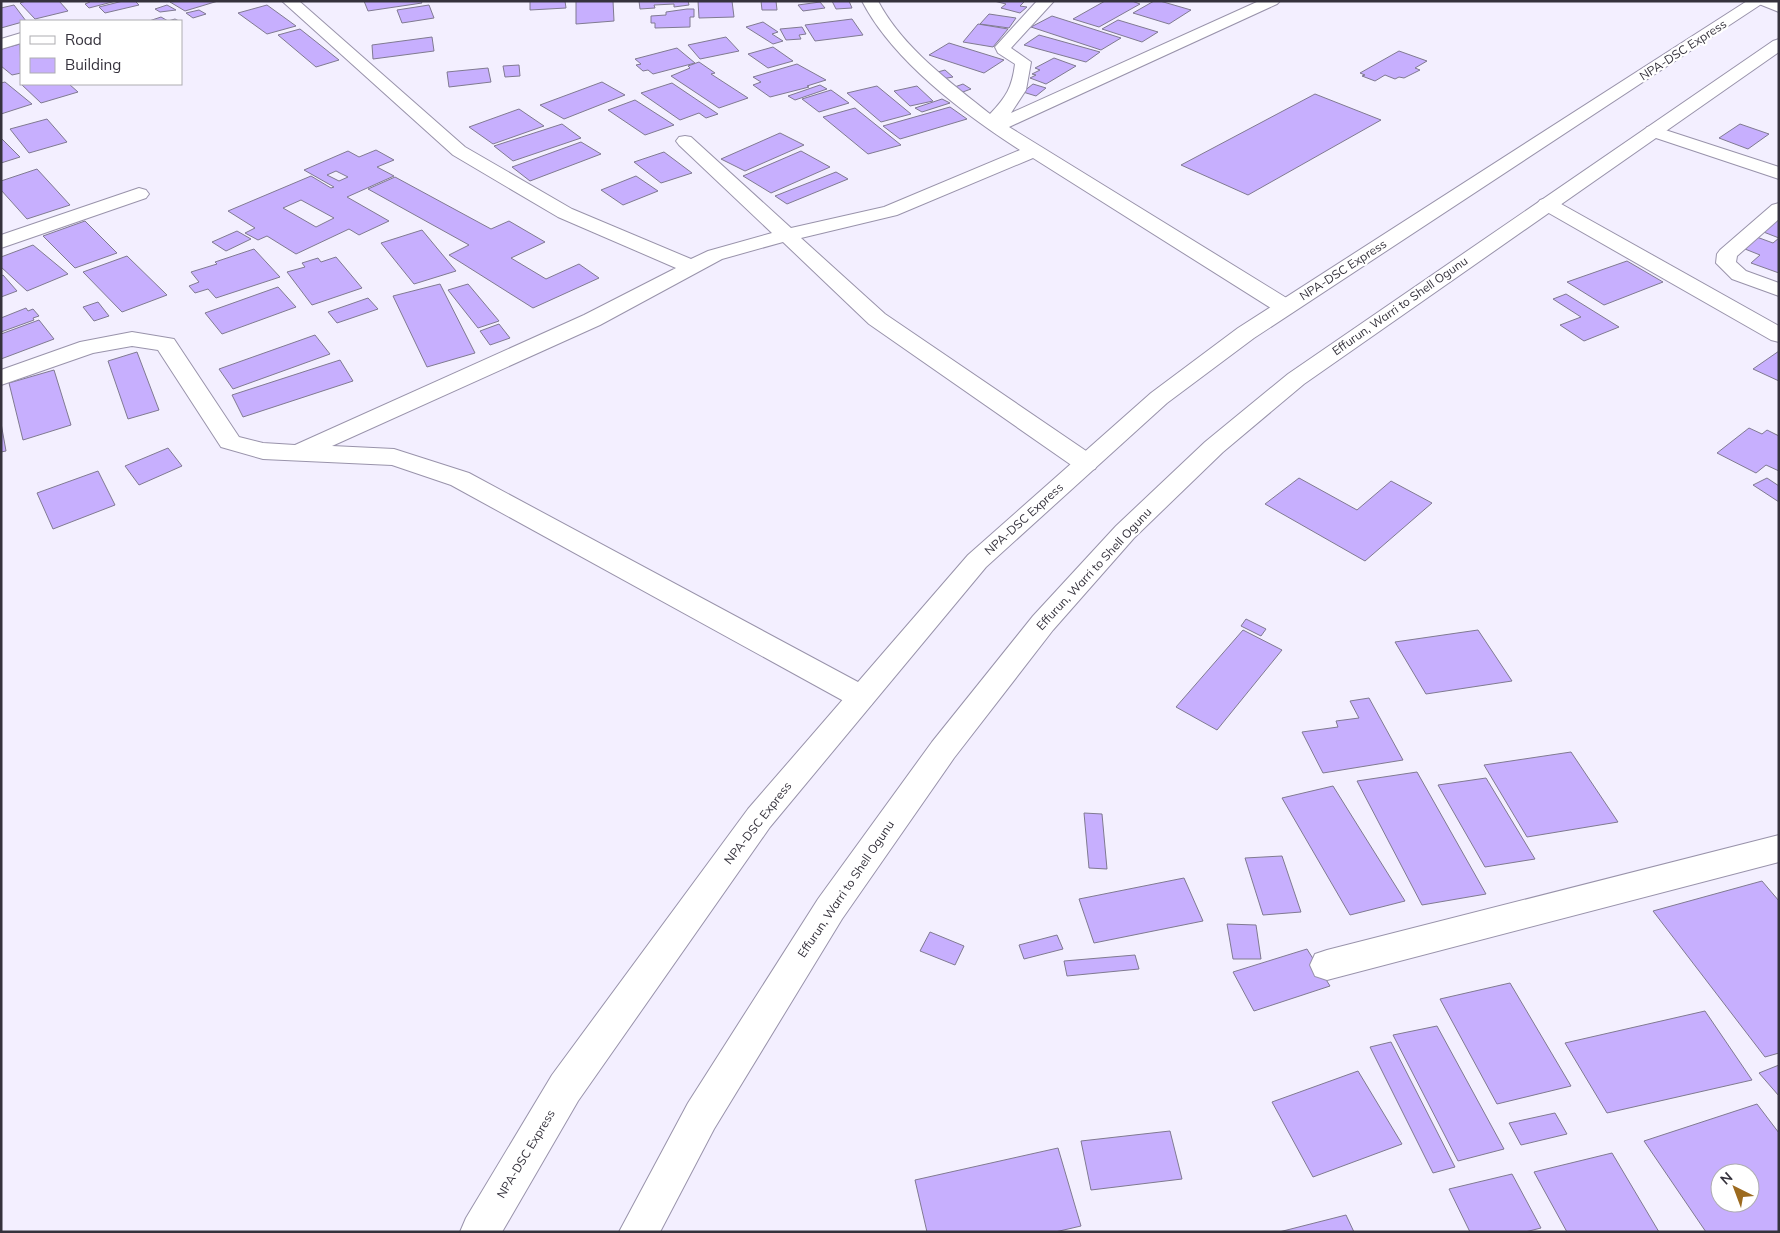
<svg xmlns="http://www.w3.org/2000/svg" width="1780" height="1233" font-family="Mulish,sans-serif">
<style>
.building{fill:#c7affe;stroke:#807a91;fill-rule:evenodd}
.lines{fill:none;stroke-linecap:round;stroke-linejoin:round}
.minor-casing{stroke:#9993ab;stroke-width:2}
.major-casing{stroke:#9993ab;stroke-width:2}
.minor{fill:#fff;fill-rule:evenodd}
.major{fill:#fff;fill-rule:evenodd}
.labels{text-anchor:middle;stroke-width:4.5;stroke-linejoin:round;paint-order:stroke}
.street-label{font-size:12px;fill:#35323c;stroke:#fff}
</style>
<rect width="100%" height="100%" fill="#f3efff"/>
<path class="building" d="M26,1H59L68,11L35,19L20,3Z
M89,1H116L89,8L85,4L90,2Z
M123,1H135L139,5L105,13L99,7Z
M173,1H218L185,11L170,2Z
M364,1H421L422,3L368,11Z
M530,1H565L566,8L530,10Z
M576,1H613L614,21L576,24Z
M639,1H688L689,5L674,7V4L654,5L655,8L640,9Z
M698,1H732L734,17L699,18Z
M761,1H776L777,10H762Z
M832,1H849L852,8L836,9Z
M994,1H1025L1020,6L1027,7L1020,13L1001,8L1006,4Z
M1105,1H1132L1140,4L1099,27L1073,19Z
M1154,1H1160L1191,10L1169,24L1133,13Z
M820,2L825,8L803,11L798,5Z
M14,5L26,21L1,28V8Z
M167,5L176,10L160,12L155,9Z
M267,5L296,26L267,34L238,13Z
M429,5L434,18L402,23L397,10Z
M687,9H694V17H690V27L655,28V23H651V16L666,15V12Z
M199,10L206,14L193,18L186,13Z
M989,14L1016,18L1009,28L980,24Z
M1052,16L1121,38L1101,50L1031,27Z
M161,17L168,21L175,19L179,21H149Z
M852,19L863,35L815,41L805,25Z
M1118,20L1158,32L1142,42L1102,29Z
M763,22L778,32L772,34L783,41L773,44L746,27Z
M978,24L1008,29L993,47L963,42Z
M802,27L806,34L799,35L801,39L786,40L780,29Z
M300,29L339,60L316,67L278,35Z
M1039,35L1100,52L1086,62L1024,45Z
M432,37L434,51L373,59L372,45Z
M726,37L739,51L700,59L688,45Z
M949,43L1004,60L984,73L929,55Z
M20,44L21,73L12,75L1,66V49Z
M773,47L793,61L768,68L748,54Z
M677,48L695,63L653,74L648,70L643,71L636,65L641,64L635,59Z
M1399,51L1427,61L1415,68L1420,70L1404,78L1399,77L1395,79L1385,75L1375,81L1362,76L1365,75L1360,73Z
M1054,58L1076,66L1046,84L1030,78L1036,75L1032,74L1040,70L1035,68Z
M699,62L715,73L711,74L748,98L719,108L671,76L690,68L688,66Z
M797,64L826,80L807,86L809,87L770,97L753,85L761,82L753,77Z
M519,65L520,76L505,77L503,66Z
M488,68L491,82L449,87L447,72Z
M945,70L953,77L942,79L934,73Z
M5,82L32,104L1,114V83Z
M602,82L625,95L564,119L540,105Z
M672,83L718,114L706,118L699,113L680,120L641,93Z
M21,84H69L78,92L41,103Z
M963,84L971,89L960,93L952,88Z
M1033,84L1046,88L1036,96L1023,92Z
M820,85L827,89L795,100L788,96Z
M877,86L911,114L881,122L847,93Z
M917,86L933,101L910,106L894,91Z
M831,90L849,103L819,112L802,99Z
M1315,94L1381,120L1248,195L1181,165Z
M942,99L950,103L922,112L915,108Z
M635,100L674,125L645,135L608,110Z
M950,107L967,119L900,139L883,126Z
M855,108L901,145L868,154L823,117Z
M519,109L544,126L493,144L469,127Z
M47,119L67,142L29,153L10,129Z
M562,124L581,138L513,161L494,146Z
M1740,124L1769,134L1748,149L1719,138Z
M780,133L804,145L745,171L721,159Z
M1,138L20,157L1,163Z
M581,142L601,154L530,181L512,167Z
M376,150L394,160L377,167L394,176L347,197L389,221L359,235L349,229L296,254L267,236L258,240L245,233L255,228L228,211L311,176L331,188L334,187L304,170L348,151L359,157ZM336,171L348,177L339,181L327,175ZM301,200L334,218L316,227L283,208Z
M801,151L830,167L771,193L743,176Z
M664,152L692,173L661,183L634,162Z
M37,169L70,205L27,219L1,190V181Z
M836,172L848,179L787,204L775,196Z
M636,176L658,191L623,205L601,190Z
M395,177L491,229L509,221L545,242L511,258L546,279L579,264L599,278L533,308L449,255L469,245L368,189Z
M1779,215V238L1761,231Z
M85,221L117,253L75,268L43,236Z
M422,230L456,271L414,284L381,243Z
M237,231L251,239L226,251L212,242Z
M1754,236L1773,243L1779,238V273L1751,263L1760,255L1740,247Z
M33,245L68,274L27,291L1,267V257Z
M254,249L280,277L216,298L208,289L195,293L189,286L199,282L191,272L217,264L215,262Z
M127,256L167,295L122,312L83,272Z
M336,257L362,288L312,305L287,272L305,267L302,263L318,258L321,262Z
M1627,261L1663,282L1604,305L1567,282Z
M3,275L17,291L1,297V276Z
M440,284L475,353L427,367L393,296Z
M468,284L499,321L478,328L448,290Z
M278,287L296,307L222,334L205,313Z
M1566,294L1619,327L1584,341L1560,325L1581,317L1553,299Z
M368,298L378,309L337,323L328,312Z
M98,302L109,316L94,321L83,307Z
M26,308L28,311L33,309L39,316L33,318L34,320L1,332V318Z
M39,320L54,339L1,359V334Z
M499,324L510,338L490,345L480,331Z
M315,335L330,354L233,389L219,369Z
M1779,351V381L1753,369Z
M137,352L159,410L128,419L108,361Z
M340,360L353,381L243,417L232,395Z
M54,370L71,425L23,440L9,383Z
M1,423L6,451L1,452Z
M1749,428L1762,434L1767,430L1779,436V471L1766,465L1756,473L1717,453Z
M168,448L182,466L139,485L125,466Z
M98,471L115,505L53,529L37,493Z
M1299,478L1357,510L1391,481L1432,503L1365,561L1265,504Z
M1767,478L1779,486V502L1753,485Z
M1246,619L1266,629L1261,636L1241,626Z
M1243,630L1282,650L1217,730L1176,707Z
M1478,630L1512,681L1426,694L1395,642Z
M1369,698L1403,760L1323,773L1302,732L1338,727L1336,721L1359,718L1350,701Z
M1571,752L1618,822L1527,837L1484,765Z
M1417,772L1486,894L1422,905L1357,781Z
M1486,778L1535,859L1485,867L1438,785Z
M1333,786L1405,901L1350,915L1282,798Z
M1084,813L1102,814L1107,869L1089,868Z
M1282,856L1301,912L1263,915L1245,858Z
M1184,878L1203,921L1094,943L1079,899Z
M1762,881L1779,901V1053L1765,1057L1653,911Z
M1227,924L1256,925L1261,959H1233Z
M930,932L964,946L955,965L920,951Z
M1057,935L1063,949L1024,959L1019,945Z
M1307,949L1330,986L1254,1011L1233,972Z
M1135,955L1139,969L1067,976L1064,961Z
M1510,983L1571,1086L1497,1104L1440,999Z
M1705,1011L1752,1080L1607,1113L1565,1043Z
M1437,1026L1504,1149L1458,1161L1393,1035Z
M1391,1042L1455,1167L1433,1173L1370,1047Z
M1779,1065V1096L1759,1073Z
M1358,1071L1402,1144L1313,1177L1272,1102Z
M1757,1104L1779,1133V1232H1706L1644,1141ZM1720,1173H1750V1203H1720Z
M1555,1113L1567,1134L1521,1145L1509,1123Z
M1170,1131L1182,1179L1091,1190L1081,1141Z
M1058,1148L1081,1226L1055,1232H927L915,1180Z
M1612,1153L1659,1232H1567L1534,1172Z
M1512,1174L1541,1228L1525,1232H1470L1449,1189Z
M1346,1215L1354,1232H1279Z"/>
<g class="lines">
<g class="minor-casing">
<path id="minor" d="M282,1H299L465,147L572,209L691,259L708,251L772,233L679,145L676,141L679,137L685,136L691,137L791,228L884,207L1020,150C964,114 893,61 862,1H878C902,47 950,82 990,114C1006,97 1012,88 1015,64L998,53L995,47L1037,1H1054L1011,48L1031,62L1026,90L1011,113L1259,1H1280L1277,4L1009,127L1293,302L1296,307L1293,312L1285,313L1277,312L1033,158L897,215L801,238L885,314L1095,457L1098,463L1095,469L1086,471L1077,469L869,324L783,242L722,259L600,325L332,446L394,449L469,473L871,689L876,697L871,705L861,708L851,705L451,485L392,465L263,459L221,447L158,350L132,346L93,353L1,385V370L80,342L132,332L174,339L239,437L263,443L295,445L584,315L676,268L558,217L453,155Z
M1756,1H1779V12L1759,4Z
M21,33V43L1,49V39Z
M1653,126L1779,167V179L1647,135L1644,131L1647,127Z
M139,188L146,190L149,194L146,198L1,248V235Z
M1547,198L1554,200L1779,326V342L1771,340L1540,208L1537,204L1540,200Z
M1779,203V219L1737,256L1736,262L1746,271L1779,283V296L1732,279L1716,263L1717,254L1720,250L1772,205Z
M1779,835V862L1327,980L1315,976L1310,965L1315,954L1327,950Z"/>
</g>
<g class="major-casing">
<path id="major" d="M1747,1H1766L1254,338L1167,403L986,567L770,827L578,1101L502,1232H460L466,1218L552,1075L748,809L968,555L1151,393L1238,328Z
M1779,39V52L1304,384L1223,452L1134,538L1053,630L954,758L842,919L714,1129L660,1232H619L688,1103L818,899L932,742L1033,616L1116,526L1205,442L1288,374L1773,41Z"/>
</g>
<use href="#minor" class="minor"/>
<use href="#major" class="major"/>
</g>
<g class="labels">
<g class="street-label">
<text transform="translate(1683 50) rotate(-33)" y="4">NPA-DSC Express</text>
<text transform="translate(1343 270) rotate(-33)" y="4">NPA-DSC Express</text>
<text transform="translate(1400 306) rotate(-35)" y="4">Effurun, Warri to Shell Ogunu</text>
<text transform="translate(1024 519) rotate(-42)" y="4">NPA-DSC Express</text>
<text transform="translate(1094 569) rotate(-47)" y="4">Effurun, Warri to Shell Ogunu</text>
<text transform="translate(758 823) rotate(-52)" y="4">NPA-DSC Express</text>
<text transform="translate(846 889) rotate(-56)" y="4">Effurun, Warri to Shell Ogunu</text>
<text transform="translate(526 1154) rotate(-59)" y="4">NPA-DSC Express</text>
</g>
</g>
<rect width="1780" height="1233" fill="none" stroke="#35323c" stroke-width="5"/>
<rect x="20" y="20" width="162" height="65" fill="#ffffff" stroke="#aeadb1"/>
<rect x="30" y="36" width="25" height="8" fill="#ffffff" stroke="#aeadb1"/>
<text x="65" y="45" font-size="15" fill="#35323c">Road</text>
<rect x="30" y="58" width="25" height="15" fill="#c7affe" stroke="#aeadb1"/>
<text x="65" y="70" font-size="15" fill="#35323c">Building</text>
<g transform="translate(1735 1188) rotate(318)"><circle r="24" fill="#ffffff" stroke="#aeadb1"/>
<path d="M0-4L9 19L0 12L-9 19Z" fill="#9c6a1f"/>
<text y="-8" font-size="14" font-weight="bold" text-anchor="middle" fill="#35323c">N</text>
</g>
</svg>
